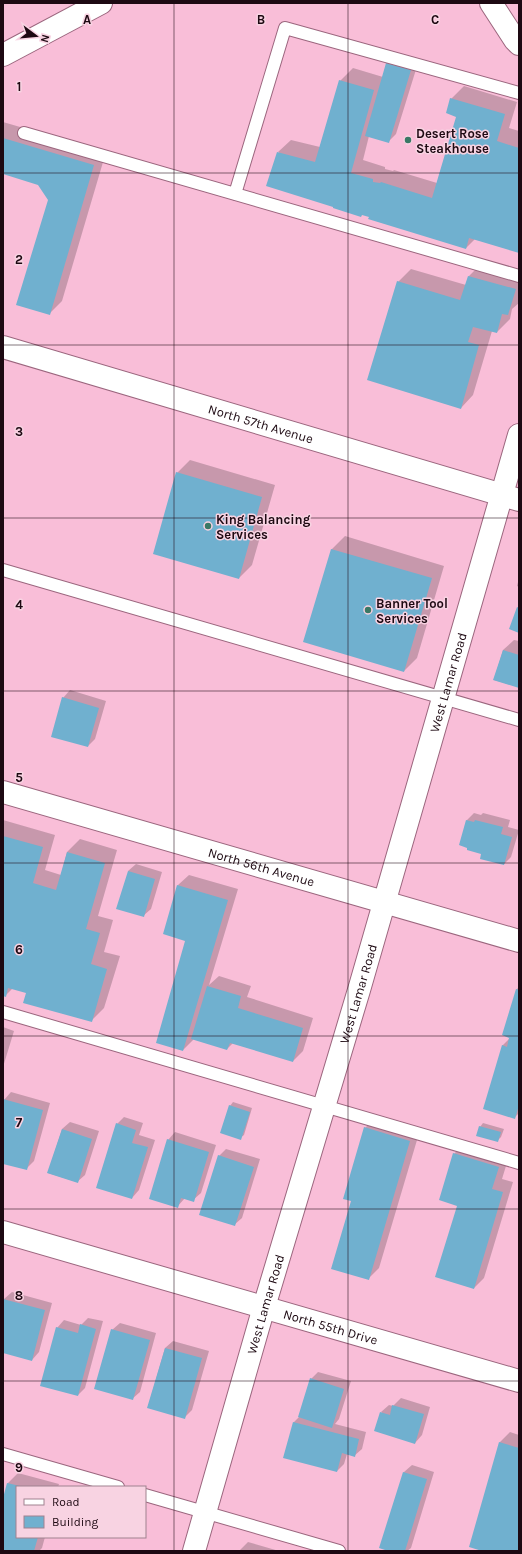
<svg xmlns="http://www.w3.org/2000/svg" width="522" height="1554" font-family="Karla,sans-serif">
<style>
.shadow{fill:#0003}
.building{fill:#70b0cf}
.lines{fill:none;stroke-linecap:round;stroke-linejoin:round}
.lane-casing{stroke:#9b667e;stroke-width:14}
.street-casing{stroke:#9b667e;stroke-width:24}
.highway-casing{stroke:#9b667e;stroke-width:24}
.lane{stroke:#fff;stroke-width:12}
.street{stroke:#fff;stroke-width:22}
.highway{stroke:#fff;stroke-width:22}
.grid{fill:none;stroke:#1d0912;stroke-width:1;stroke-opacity:0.55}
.poi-dot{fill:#3a7865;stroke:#f8d3e2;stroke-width:1.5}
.labels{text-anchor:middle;stroke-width:3;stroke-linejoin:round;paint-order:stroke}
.poi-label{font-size:13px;font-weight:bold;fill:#1d0912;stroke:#f8d3e2;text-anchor:start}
.street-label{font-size:13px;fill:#1d0912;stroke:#f8d3e2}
.grid-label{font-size:13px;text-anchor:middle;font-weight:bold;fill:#1d0912;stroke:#f8d3e2;stroke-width:3;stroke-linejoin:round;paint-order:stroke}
</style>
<rect width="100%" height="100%" fill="#f9bed8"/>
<path class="shadow" d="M394,56L418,63L396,134L389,141L369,136L363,160L385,167V169L393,171L394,170L437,183L457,117L451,99L464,86L517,102L509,128L519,131V252L475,239L466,248L370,217L278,152L291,140L320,147L340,81L353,68L383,77L387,63Z
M3,122L106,152L62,301L49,314V200L39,184L3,173Z
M482,263L519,274V303L512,309L510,319L497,332L492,331L473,395L461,408L398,282L411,269L466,285L469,276Z
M190,460L275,485L252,565L239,578L177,473Z
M345,536L444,566L417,658L404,671L305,641L332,549Z
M519,578V587L517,586Z
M514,640L519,641V687L494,680L503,650Z
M70,690L106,701L95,739L88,746L63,698Z
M474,813L481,815L483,813L510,820L508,827L519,830L511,857L504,864L469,847L460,845L467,820Z
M3,820L55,835L45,870L61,875L67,852L80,839L117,850L98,916L113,920L104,952L120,956L104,1008L91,1021L27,992L13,988L5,996L3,995Z
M136,864L162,872L151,909L143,916L128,871Z
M189,875L238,889L209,985L219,976L251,986L247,997L313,1018L303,1051L293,1061L233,1043L227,1049L194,1039L183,1050L187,940L178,885Z
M519,987V1113L514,1118L502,1046L511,1037L516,990Z
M3,1027L14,1031L3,1067Z
M11,1092L50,1103L34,1161L26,1169L3,1163V1104L4,1100Z
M233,1102L252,1108L244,1135L240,1138L230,1106Z
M124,1117L143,1123L139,1135L155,1140L139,1190L132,1198L117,1124Z
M376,1117L420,1130L379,1268L369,1278L365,1128Z
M70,1122L99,1131L85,1175L77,1182L48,1173L62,1129Z
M483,1123L504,1129L501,1137L498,1140L480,1127Z
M175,1132L216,1145L201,1193L193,1200L185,1198L177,1207L168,1140Z
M464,1143L509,1156L502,1179L513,1182L484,1278L474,1288L458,1205L454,1154Z
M226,1149L260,1159L242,1218L234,1225L219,1156Z
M12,1292L52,1303L39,1352L32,1360L3,1352V1305L4,1299Z
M88,1318L103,1321L85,1388L78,1395L57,1328L64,1320L81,1325Z
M120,1323L156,1333L140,1392L132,1399L112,1330Z
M173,1341L209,1351L192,1410L184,1418L148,1407L165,1348Z
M318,1372L351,1381L339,1419L335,1424L366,1432L362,1449L354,1456L347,1454L344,1464L337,1471L284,1457L294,1422L299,1417L311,1379Z
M401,1398L430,1407L422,1435L415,1443L381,1412L389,1405L393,1406Z
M510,1432L519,1435V1551H485L500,1442Z
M412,1465L434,1472L411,1548L407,1551H391L381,1548L404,1472Z
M18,1473L59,1484L58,1487H17V1537H45L42,1548L39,1551H3V1502L8,1483Z
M248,1542L279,1551H239Z"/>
<path class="building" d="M386,63L411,70L389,143L365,136Z
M339,80L374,90L351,173L373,179V182L380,183L381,182L432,198L456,117L446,113L450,98L505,114L497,141L519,148V253L469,238L466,249L368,219L369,217L362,215L361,217L333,208V207L266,186L277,152L315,162Z
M3,138L94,165L50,315L16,305L48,200L38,185L3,174Z
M468,276L516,289L508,315L502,314L497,333L473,327L468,342L479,345L461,409L367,380L397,281L460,300Z
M176,472L262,497L239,579L153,554Z
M331,549L432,578L404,672L303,642Z
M517,607L519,608V633L509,629Z
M503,650L519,655V688L493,680Z
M62,697L99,708L88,747L51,737Z
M466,820L474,822L475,820L503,827L501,834L512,837L504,865L480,859L481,854L467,850V848L459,845Z
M3,836L43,847L33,883L56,890L67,852L105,863L86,929L100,933L91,964L107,969L92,1022L23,1003L26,993L8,988L6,997L3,996Z
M128,871L155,879L144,917L116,909Z
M177,885L228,900L183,1051L156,1043L185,941L163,934Z
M207,986L241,996L238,1008L303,1028L293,1062L230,1043L227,1050L191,1039Z
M516,989L519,990V1105L515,1119L483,1109L502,1045L507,1047L509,1038L502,1035Z
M3,1099L43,1110L27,1170L3,1164Z
M229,1105L250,1112L241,1140L220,1133Z
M116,1123L136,1130L132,1143L148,1147L132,1199L96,1188Z
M479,1126L501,1132L498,1142L476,1136Z
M364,1127L410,1141L369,1280L331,1269L351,1201L343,1199Z
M62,1129L92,1139L78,1183L47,1173Z
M167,1139L209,1152L194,1202L181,1198L178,1208L149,1199Z
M453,1153L499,1167L492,1189L503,1192L474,1289L435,1277L457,1206L439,1200Z
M218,1155L254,1167L235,1226L199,1215Z
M3,1299L45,1310L32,1361L3,1353Z
M80,1324L96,1329L78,1396L40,1386L56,1327L78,1333Z
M111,1329L150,1340L133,1400L94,1389Z
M165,1348L202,1358L185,1419L147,1408Z
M310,1378L344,1389L332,1428L298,1417Z
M392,1405L424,1414L415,1444L374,1431L380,1412L390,1415Z
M293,1422L359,1439L355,1457L342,1453L337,1472L283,1458Z
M499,1442L519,1448V1551H482L469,1547Z
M403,1472L427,1479L405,1551H388L379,1548Z
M7,1483L20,1486L17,1487V1537H38L34,1551H3V1498Z"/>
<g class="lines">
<g class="lane-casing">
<path id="lane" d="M24,133L519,276
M235,194L285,28L519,93
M3,570L519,720
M3,1012L519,1163
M3,1454L118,1487
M145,1495L339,1551"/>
</g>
<g class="street-casing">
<g id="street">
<path d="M491,3L515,40L519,44"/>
<path id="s1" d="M3,347L519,500"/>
<path id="s2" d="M3,792L519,941"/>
<path id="s3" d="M3,1232L519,1381"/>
<path id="s4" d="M194,1551L264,1307L359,990L519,435"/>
</g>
</g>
<g class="highway-casing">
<path id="highway" d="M3,55L101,3"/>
</g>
<use href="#lane" class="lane"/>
<use href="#street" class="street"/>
<use href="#highway" class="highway"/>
</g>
<path class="grid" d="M174,3V1551M348,3V1551M3,173H519M3,345H519M3,518H519M3,691H519M3,863H519M3,1036H519M3,1209H519M3,1381H519"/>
<g class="poi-dot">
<circle cx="408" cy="140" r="4"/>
<circle cx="208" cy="526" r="4"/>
<circle cx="368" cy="610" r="4"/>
</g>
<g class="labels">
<g class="poi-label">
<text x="416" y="138">Desert Rose<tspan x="416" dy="15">Steakhouse</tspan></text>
<text x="216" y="524">King Balancing<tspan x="216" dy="15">Services</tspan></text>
<text x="376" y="608">Banner Tool<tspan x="376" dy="15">Services</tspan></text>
</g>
<g class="street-label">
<text dy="5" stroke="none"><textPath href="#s1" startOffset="269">North 57th Avenue</textPath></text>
<text dy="5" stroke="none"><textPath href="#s4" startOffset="905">West Lamar Road</textPath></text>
<text dy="5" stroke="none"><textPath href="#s2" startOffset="269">North 56th Avenue</textPath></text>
<text dy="5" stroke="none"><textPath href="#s4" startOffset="581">West Lamar Road</textPath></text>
<text dy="5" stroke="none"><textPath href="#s4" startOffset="257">West Lamar Road</textPath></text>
<text dy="5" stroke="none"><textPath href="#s3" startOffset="341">North 55th Drive</textPath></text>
</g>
</g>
<g class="grid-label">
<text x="87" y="24">A</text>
<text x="261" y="24">B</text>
<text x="435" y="24">C</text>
<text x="19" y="91">1</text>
<text x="19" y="264">2</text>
<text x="19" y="436">3</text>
<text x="19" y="609">4</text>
<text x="19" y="782">5</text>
<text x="19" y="954">6</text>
<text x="19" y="1127">7</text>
<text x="19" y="1300">8</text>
<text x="19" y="1472">9</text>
</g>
<rect width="522" height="1554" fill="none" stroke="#1d0912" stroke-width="8"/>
<rect x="16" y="1486" width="130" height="52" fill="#f8d3e2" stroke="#a0828f"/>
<rect x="24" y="1499" width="20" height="6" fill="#ffffff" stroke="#a0828f"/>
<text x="52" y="1506" font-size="12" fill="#1d0912">Road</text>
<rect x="24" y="1516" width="20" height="12" fill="#70b0cf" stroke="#a0828f"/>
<text x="52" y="1526" font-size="12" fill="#1d0912">Building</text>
<g transform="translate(36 36) rotate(106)" stroke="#f8d3e2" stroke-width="3" paint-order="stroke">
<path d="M0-3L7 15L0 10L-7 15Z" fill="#1d0912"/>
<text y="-6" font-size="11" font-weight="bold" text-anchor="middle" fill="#1d0912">N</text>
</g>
</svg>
